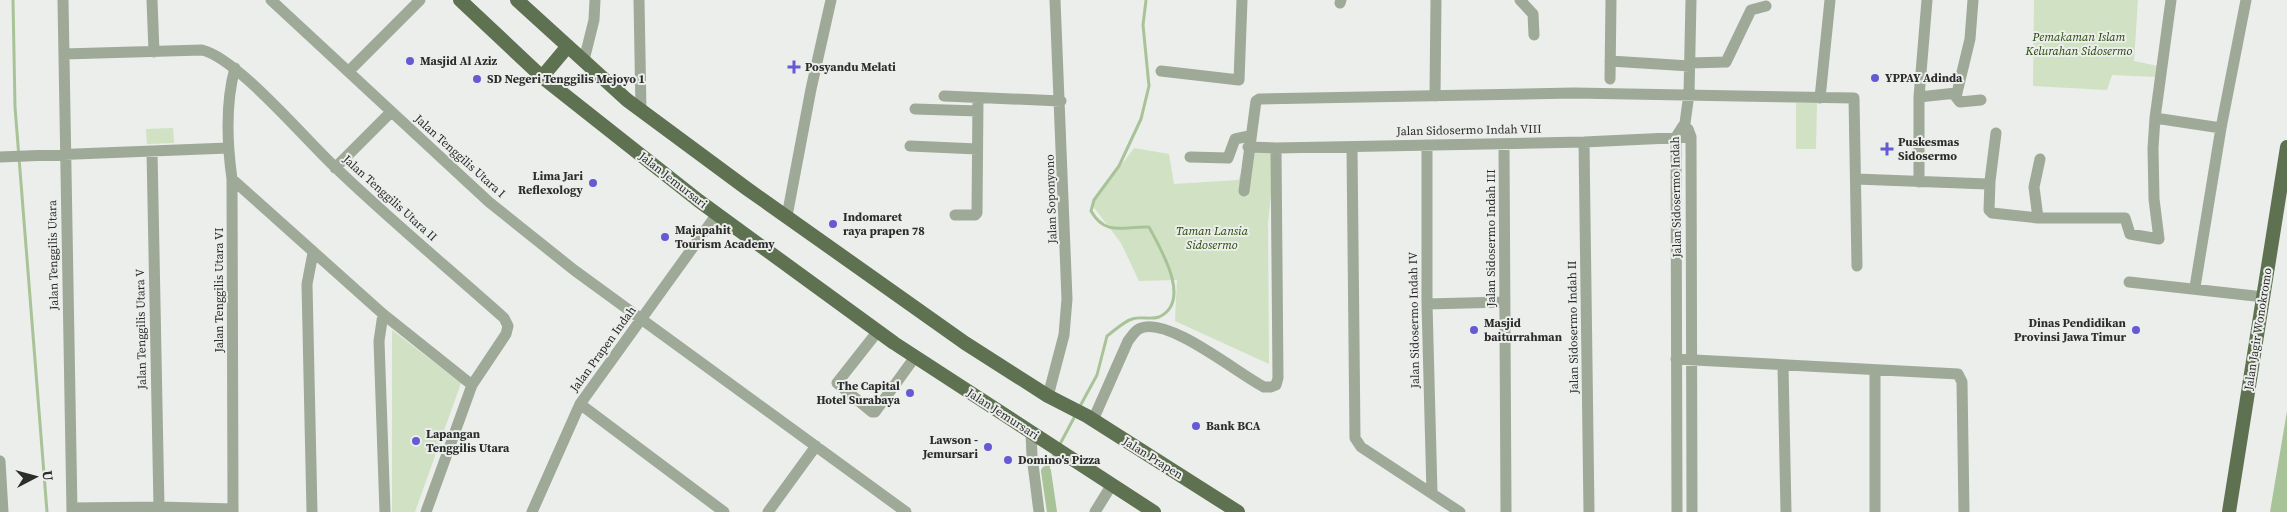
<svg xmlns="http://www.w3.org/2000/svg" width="2287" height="512" font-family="'Source Serif 4',serif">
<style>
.green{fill:#d0e1c4}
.water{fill:#a9c398}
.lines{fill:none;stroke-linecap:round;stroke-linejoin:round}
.stream{stroke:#a9c398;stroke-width:3}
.canal{stroke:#a9c398;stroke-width:10}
.minor{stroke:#9ea997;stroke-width:11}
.primary{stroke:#5e7150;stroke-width:14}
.poi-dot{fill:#655ad3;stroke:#ebeeea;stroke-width:2}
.labels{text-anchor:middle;stroke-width:4;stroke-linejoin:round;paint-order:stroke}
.park-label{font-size:12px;font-style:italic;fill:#274505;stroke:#ebeeea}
.poi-label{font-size:12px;font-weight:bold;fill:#2b2c2b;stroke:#ebeeea;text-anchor:start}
.street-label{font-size:12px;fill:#2b2c2b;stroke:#ebeeea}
</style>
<rect width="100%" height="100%" fill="#ebeeea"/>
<path class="green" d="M2034,0H2138L2134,61L2158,66L2156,77L2112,75L2107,90L2033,86Z
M1796,103H1817L1816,149H1796Z
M173,128L174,143L147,144L146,129Z
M1252,147L1276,148L1268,223L1269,364L1175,321L1177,280L1139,281L1121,243L1092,205L1134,148L1169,154L1174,184L1238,180Z
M392,330L461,383L415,512H392Z"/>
<path class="water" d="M2287,411V512H2270Z"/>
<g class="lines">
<path class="stream" d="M13,0L15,107L47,512
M1079,408L1097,375L1107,336C1114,331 1123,322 1132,319C1140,316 1151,320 1159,317C1193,301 1160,248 1149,227C1124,226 1106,237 1091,211L1094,200L1119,166L1141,119L1149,86L1143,25L1146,0
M1059,446L1076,414
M1046,471L1055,453"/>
<path class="canal" d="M1046,471L1052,512"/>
<path class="minor" d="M63,0L72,512
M152,0L154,52
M271,0L489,202L574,270L906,512
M639,0L641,110
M1520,0L1533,14L1534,35
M1973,0L1970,39L1956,97L1960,102L1981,100
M1340,3L1341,0
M64,54L202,50C237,58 305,139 335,167C389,219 448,268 504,318L508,326L506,334L472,385L426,512
M584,60L594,20L595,0
M1610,61L1690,66
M1690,63L1726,62L1751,10L1766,6
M349,71L420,0
M1161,71L1239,80L1242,0
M1610,79L1611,0
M944,96L1061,101
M1435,96L1436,0
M1919,97L1956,93
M1820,98L1830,0
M915,109L978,111
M2155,118L2221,128
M1688,129L1691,137L1692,512
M1584,142L1589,512
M1504,144L1506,512
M1427,145V304L1432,493
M910,146L977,149
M1248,147L1276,148L1584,142L1691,137
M1352,147L1355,438L1361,447L1460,512
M152,151L159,507
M0,157L228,148
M1190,157L1228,158L1235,139L1249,136
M335,168L391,112
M232,179L383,314L472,385
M1856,179L1987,184L1990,181L1996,133
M1990,181L1989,210L1992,213L2038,218H2125L2130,234L2159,239L2154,199L2153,148L2155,118L2171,0
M1919,182V97L1927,0
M1244,191L1256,101L1259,99L1574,93L1854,98L1857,266
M955,215H975L977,213L978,98
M787,216L811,89L831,0
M2038,218L2034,187L2040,159
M2129,282L2264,297
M2195,287L2221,128L2246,0
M1427,304L1505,302
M383,314L379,341L385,512
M878,331L837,383L872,412H875L915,357
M1676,359L1958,374L1962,382L1964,512
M1783,365L1786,512
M1048,396L1064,335L1067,299L1055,0
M580,404L724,512
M1093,420L1128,341C1132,336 1135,330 1141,328C1169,317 1237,373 1264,387H1271L1276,385L1278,378L1276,148
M1031,433L1032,456L1039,512
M0,461L3,512
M72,508L159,507L233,509
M233,512L232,179C227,143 225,104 235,68
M312,512L307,284L313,253
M532,512L580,404L717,214
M768,512L816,446
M1095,512L1111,486
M1677,512L1676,137L1685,123L1689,94L1691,0
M1875,512V371"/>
<path class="primary" d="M460,0L542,77L699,201L894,343L1154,512
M517,0L627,100L746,188L965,343L1048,396L1087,416L1238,512
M542,77L568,46
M2229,512L2287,147"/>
</g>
<g class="poi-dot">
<circle cx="410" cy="61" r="5"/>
<path d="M791.5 59.5h5v5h5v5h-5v5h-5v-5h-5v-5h5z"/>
<circle cx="1875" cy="78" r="5"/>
<circle cx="477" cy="79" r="5"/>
<path d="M1884.5 141.5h5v5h5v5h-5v5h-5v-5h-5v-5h5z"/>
<circle cx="593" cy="183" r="5"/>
<circle cx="833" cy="224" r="5"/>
<circle cx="665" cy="237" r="5"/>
<circle cx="1474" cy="330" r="5"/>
<circle cx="2136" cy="330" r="5"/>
<circle cx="910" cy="393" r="5"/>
<circle cx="1196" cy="426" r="5"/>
<circle cx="416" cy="441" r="5"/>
<circle cx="988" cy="447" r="5"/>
<circle cx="1008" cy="460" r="5"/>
</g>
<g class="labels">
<g class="park-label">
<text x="2079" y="41">Pemakaman Islam<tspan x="2079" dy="14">Kelurahan Sidosermo</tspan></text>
<text x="1212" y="235">Taman Lansia<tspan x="1212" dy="14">Sidosermo</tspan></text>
</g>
<g class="poi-label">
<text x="420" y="65">Masjid Al Aziz</text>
<text x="805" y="71">Posyandu Melati</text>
<text x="1885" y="82">YPPAY Adinda</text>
<text x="487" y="83">SD Negeri Tenggilis Mejoyo 1</text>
<text x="1898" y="146">Puskesmas<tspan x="1898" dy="14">Sidosermo</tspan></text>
<text x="583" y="180" text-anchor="end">Lima Jari<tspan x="583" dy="14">Reflexology</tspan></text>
<text x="843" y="221">Indomaret<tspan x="843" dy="14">raya prapen 78</tspan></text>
<text x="675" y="234">Majapahit<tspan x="675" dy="14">Tourism Academy</tspan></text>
<text x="1484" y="327">Masjid<tspan x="1484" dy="14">baiturrahman</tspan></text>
<text x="2126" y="327" text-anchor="end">Dinas Pendidikan<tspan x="2126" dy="14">Provinsi Jawa Timur</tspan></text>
<text x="900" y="390" text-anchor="end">The Capital<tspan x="900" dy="14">Hotel Surabaya</tspan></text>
<text x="1206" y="430">Bank BCA</text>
<text x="426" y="438">Lapangan<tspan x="426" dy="14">Tenggilis Utara</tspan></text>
<text x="978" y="444" text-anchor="end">Lawson -<tspan x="978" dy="14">Jemursari</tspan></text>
<text x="1018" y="464">Domino's Pizza</text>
</g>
<g class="street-label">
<text transform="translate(1469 130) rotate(-1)" y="4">Jalan Sidosermo Indah VIII</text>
<text transform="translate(460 156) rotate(42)" y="4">Jalan Tenggilis Utara I</text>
<text transform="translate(673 180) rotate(38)" y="4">Jalan Jemursari</text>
<text transform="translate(1676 197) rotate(-91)" y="4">Jalan Sidosermo Indah</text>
<text transform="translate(390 198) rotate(42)" y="4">Jalan Tenggilis Utara II</text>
<text transform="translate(1051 199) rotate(-92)" y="4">Jalan Soponyono</text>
<text transform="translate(1491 238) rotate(-90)" y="4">Jalan Sidosermo Indah III</text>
<text transform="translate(53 255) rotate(-91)" y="4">Jalan Tenggilis Utara</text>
<text transform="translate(219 290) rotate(-90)" y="4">Jalan Tenggilis Utara VI</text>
<text transform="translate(1414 320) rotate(-91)" y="4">Jalan Sidosermo Indah IV</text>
<text transform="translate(1573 327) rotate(-91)" y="4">Jalan Sidosermo Indah II</text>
<text transform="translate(141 329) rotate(-91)" y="4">Jalan Tenggilis Utara V</text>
<text transform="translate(2258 329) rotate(-81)" y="4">Jalan Jagir Wonokromo</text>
<text transform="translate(603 349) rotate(-54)" y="4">Jalan Prapen Indah</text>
<text transform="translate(1003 414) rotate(33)" y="4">Jalan Jemursari</text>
<text transform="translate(1153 458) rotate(32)" y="4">Jalan Prapen</text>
</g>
</g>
<g transform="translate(35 477) rotate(84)" stroke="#ebeeea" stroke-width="4" paint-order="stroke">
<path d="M0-4L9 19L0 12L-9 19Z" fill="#2b2c2b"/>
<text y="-8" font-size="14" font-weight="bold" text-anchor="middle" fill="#2b2c2b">U</text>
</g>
</svg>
